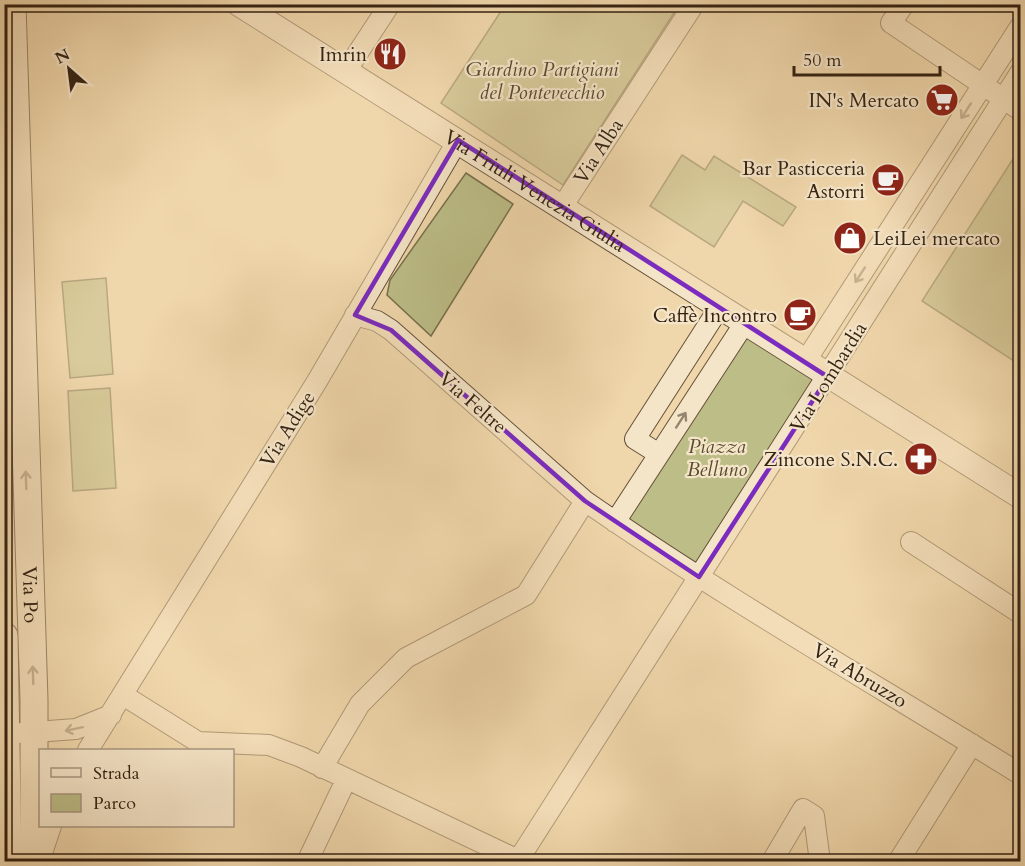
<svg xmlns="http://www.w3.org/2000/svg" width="1025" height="866" font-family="Cardo,serif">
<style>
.green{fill:#bcbd87;stroke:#78704d;stroke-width:1.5}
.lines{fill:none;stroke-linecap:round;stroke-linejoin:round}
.minor-casing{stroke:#645039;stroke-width:22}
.tertiary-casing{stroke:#645039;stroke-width:26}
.secondary-casing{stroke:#352313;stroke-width:29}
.minor{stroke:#f5e5c8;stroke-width:20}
.tertiary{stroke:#f5e5c8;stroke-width:24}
.secondary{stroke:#f5e5c8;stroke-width:27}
.oneway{stroke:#95846e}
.marked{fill:none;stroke:#7b2cbf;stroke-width:4.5;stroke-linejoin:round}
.labels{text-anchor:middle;stroke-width:4.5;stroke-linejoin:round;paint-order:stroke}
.poi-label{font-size:20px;fill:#352313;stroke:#f5e5c8;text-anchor:end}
.park-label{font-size:20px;font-style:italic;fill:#574a30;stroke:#f5e5c8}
.street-label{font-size:20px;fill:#352313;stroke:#f5e5c8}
</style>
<rect width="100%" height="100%" fill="#f0d7ab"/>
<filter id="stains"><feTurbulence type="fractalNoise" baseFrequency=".00333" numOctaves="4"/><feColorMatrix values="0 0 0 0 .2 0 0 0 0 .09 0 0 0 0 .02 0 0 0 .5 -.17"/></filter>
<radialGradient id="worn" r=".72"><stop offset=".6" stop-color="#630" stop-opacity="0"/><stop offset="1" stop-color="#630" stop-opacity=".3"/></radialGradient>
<path class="green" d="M505,5H679L563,185L441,103Z
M1020,148V365L922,301Z
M682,155L705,170L714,156L796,207L783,226L743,201L714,247L650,206Z
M466,173L513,204L431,336L387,295L390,280Z
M106,278L113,374L70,378L62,282Z
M744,324L828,377L699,577L615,522Z
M110,388L116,488L73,491L68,391Z"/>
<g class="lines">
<g class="minor-casing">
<path id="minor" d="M904,4L891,23L1020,110
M346,71L390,4
M562,207L694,4
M355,315L377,321L391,330L585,501C726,599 875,684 1020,774
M805,362L1020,27
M659,454L635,439L719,308
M615,522L744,324
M911,542L1020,613
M123,695L198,742L269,745L301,757L518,860
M21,733L76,729L111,715
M88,750L316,383L458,140
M322,768L360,704L406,658L526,595L585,501
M774,858L803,809L814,816L820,862
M39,862L51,826
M307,862L346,780
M517,862L1020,73
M898,862L972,744"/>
</g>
<g class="tertiary-casing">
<g id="tertiary">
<path id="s1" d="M239,4L1020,496"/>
</g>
</g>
<g class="secondary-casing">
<g id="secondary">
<path id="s2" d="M12,4L34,700V862"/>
<path d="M4,636L8,862"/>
</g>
</g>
<use href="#minor" class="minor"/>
<use href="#tertiary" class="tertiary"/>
<use href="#secondary" class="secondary"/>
</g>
<defs><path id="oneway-shaft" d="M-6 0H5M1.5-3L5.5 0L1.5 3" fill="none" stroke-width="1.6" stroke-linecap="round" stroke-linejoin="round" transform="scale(1.5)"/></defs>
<g class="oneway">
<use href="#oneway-shaft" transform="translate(966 111) rotate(123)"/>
<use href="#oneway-shaft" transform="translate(860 275) rotate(123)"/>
<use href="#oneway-shaft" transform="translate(681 420) rotate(-57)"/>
<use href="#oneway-shaft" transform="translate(26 480) rotate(-92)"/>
<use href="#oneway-shaft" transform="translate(33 675) rotate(-92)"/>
<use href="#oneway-shaft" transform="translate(74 729) rotate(168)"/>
</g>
<path d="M0 0H1025V866H0ZM458,140L828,377L699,577L585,501L391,330L355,315Z" fill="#f0d7ab" fill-opacity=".55" fill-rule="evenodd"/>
<path class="marked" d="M458,140L828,377L699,577L585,501L391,330L355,315Z"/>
<defs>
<g id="restaurant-disc" transform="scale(1.725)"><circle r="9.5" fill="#8f2418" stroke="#f5e5c8"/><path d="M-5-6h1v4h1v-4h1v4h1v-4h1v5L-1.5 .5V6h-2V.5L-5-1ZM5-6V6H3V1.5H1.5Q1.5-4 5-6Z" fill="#fff"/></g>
<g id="supermarket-disc" transform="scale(1.725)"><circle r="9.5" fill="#8f2418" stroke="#f5e5c8"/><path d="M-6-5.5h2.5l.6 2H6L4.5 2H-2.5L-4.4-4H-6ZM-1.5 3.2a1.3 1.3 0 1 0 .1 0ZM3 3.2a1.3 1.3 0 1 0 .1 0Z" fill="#fff"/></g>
<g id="cafe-disc" transform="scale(1.725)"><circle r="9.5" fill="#8f2418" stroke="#f5e5c8"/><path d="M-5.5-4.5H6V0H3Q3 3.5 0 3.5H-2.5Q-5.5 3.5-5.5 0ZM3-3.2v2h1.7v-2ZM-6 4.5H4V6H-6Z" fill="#fff"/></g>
<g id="shop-disc" transform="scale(1.725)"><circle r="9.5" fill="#8f2418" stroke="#f5e5c8"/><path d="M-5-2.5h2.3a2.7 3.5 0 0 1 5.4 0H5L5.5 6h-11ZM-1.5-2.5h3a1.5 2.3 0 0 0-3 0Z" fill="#fff"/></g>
<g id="pharmacy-disc" transform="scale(1.725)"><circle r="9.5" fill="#8f2418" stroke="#f5e5c8"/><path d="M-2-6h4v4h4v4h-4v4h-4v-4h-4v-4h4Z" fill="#fff"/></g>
</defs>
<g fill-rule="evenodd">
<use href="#restaurant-disc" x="390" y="54"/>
<use href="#supermarket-disc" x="942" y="100"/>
<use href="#cafe-disc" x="888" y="180"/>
<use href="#shop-disc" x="850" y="238"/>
<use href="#cafe-disc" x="800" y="315"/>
<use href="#pharmacy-disc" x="921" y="459"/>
</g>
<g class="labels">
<g class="poi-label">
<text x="367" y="61">Imrin</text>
<text x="919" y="107">IN's Mercato</text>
<text x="865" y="175">Bar Pasticceria<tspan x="865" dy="23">Astorri</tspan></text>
<text x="873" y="245" text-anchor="start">LeiLei mercato</text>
<text x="777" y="322">Caffè Incontro</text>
<text x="898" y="466">Zincone S.N.C.</text>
</g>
<g class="park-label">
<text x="542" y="76">Giardino Partigiani<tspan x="542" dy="23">del Pontevecchio</tspan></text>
<text x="717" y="453">Piazza<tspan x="717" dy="23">Belluno</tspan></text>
</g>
<g class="street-label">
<text transform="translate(598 151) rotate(-57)" y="7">Via Alba</text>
<text dy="7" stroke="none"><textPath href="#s1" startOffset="350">Via Friuli Venezia Giulia</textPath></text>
<text transform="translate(828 377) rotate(-58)" y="7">Via Lombardia</text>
<text transform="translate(473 402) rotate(41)" y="7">Via Feltre</text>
<text transform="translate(287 429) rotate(-58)" y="7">Via Adige</text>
<text dy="7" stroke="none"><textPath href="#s2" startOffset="591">Via Po</textPath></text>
<text transform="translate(860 675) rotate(31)" y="7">Via Abruzzo</text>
</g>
</g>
<rect width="1025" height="866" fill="none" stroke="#f0d7ab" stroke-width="24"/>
<rect x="6" y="6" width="1013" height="854" fill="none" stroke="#352313" stroke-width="3"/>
<rect x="12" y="12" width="1001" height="842" fill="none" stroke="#352313" stroke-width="1.5"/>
<rect x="39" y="749" width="195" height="78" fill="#f5e5c8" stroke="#a89780" stroke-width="1.5"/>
<rect x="51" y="768" width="30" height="9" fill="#f5e5c8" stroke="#a89780" stroke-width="1.5"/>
<text x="93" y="779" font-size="18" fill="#352313">Strada</text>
<rect x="51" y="794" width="30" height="18" fill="#bcbd87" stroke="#a89780" stroke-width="1.5"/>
<text x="93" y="809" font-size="18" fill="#352313">Parco</text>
<g transform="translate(69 69) rotate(332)" stroke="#f5e5c8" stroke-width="4.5" paint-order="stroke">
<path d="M0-4.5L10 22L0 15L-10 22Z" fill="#352313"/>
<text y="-9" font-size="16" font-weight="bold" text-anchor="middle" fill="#352313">N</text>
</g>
<path d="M794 66v9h146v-9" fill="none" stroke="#352313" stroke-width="3"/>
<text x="803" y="66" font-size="18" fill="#352313" stroke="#f5e5c8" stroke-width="4.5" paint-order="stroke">50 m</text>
<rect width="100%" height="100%" filter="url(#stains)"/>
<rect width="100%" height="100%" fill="url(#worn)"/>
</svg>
